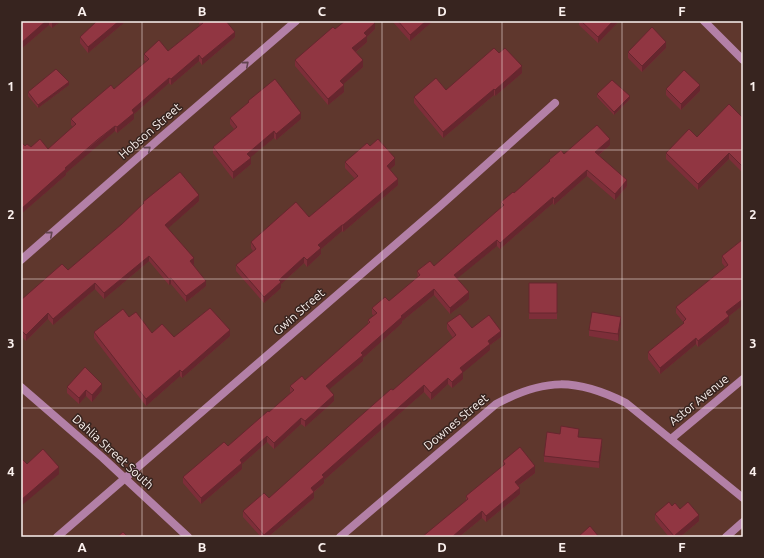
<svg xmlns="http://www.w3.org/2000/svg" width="764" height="558" font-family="Ubuntu,sans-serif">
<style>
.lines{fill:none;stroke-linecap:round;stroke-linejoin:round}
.minor{stroke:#b380a7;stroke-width:8}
.wall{fill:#7d2e39}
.shaded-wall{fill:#66262e}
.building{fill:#913642;stroke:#66262e}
.oneway{stroke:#62444f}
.grid{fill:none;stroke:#fbf1ee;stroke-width:1;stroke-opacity:0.55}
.labels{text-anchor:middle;stroke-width:3;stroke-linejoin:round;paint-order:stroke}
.street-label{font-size:12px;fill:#fbf1ee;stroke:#37241f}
.neatline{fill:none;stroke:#fbf1ee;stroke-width:1.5}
.grid-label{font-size:13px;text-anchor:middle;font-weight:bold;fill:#fbf1ee}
</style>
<rect width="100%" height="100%" fill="#5f372d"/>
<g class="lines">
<path class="minor" d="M704,21L743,60
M21,260L159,139L296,21
M21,387L103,458L188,537
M671,439L743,379
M57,537L440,206L555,103
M340,537L496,404C545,378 576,378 626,403L743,498
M726,537L743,522"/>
</g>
<path class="wall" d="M21,21H61L52,28L49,25L21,49Z
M97,21H126L88,53L80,43V37Z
M199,21H226L235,37L202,65L199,61L171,85L169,83L134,114V119L117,133L115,131L97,146L66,173V175L22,213L23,220L21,222V142L25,146L48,149L73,127L71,125V119L114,89L146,62L144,60V54L168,51L200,25L199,24Z
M392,21H433L410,41Z
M579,21H619L598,43L579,25Z
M375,29L367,37V42L356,52L363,67L343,84L344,92L328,105L295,66V60Z
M666,48L642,72L628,58V52Z
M499,53L522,73L495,96L494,95L443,138L414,103V97L446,90Z
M69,85L38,108L28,96V92Z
M666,89L700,91L681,110L666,95Z
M597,94L630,99L614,115L597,97Z
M248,101L301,119L276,140L274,138L250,157L251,164L233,179L213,153V147L234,129L230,124V118L248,103Z
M743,118V173L729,159L698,190L666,159V153L697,137Z
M610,145L599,155L627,186L615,200L587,176L554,205L553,203L500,249L497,246L457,278L469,299L450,314L434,295L402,321V323L363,358V361L329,389L334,401L305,427L301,424L274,449L267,442L242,464V469L201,504L183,483V477L228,446L269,412L291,393L290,392V386L305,380L368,324V320L374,316L372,314V308L389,301L418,278L417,271L434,266L501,208V202L514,193L549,162V160L564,154Z
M370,146L395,165L390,169L398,185L343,232L342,231L321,249V254L307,267L304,263L281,284V288L264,303L236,271V265L253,251L251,248V242L309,217L355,179L345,168V162Z
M199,201L168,228L194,264H193L206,286L186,302L171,284L169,285L149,261L104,299L95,289L53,325L48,319L26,341L21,336V300L68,270L122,224L143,204V202Z
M743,241V305L729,316V322L698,347L696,344L660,374L648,359V352L683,324V322L676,313V307L725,267L722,263V256Z
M529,283H557V319H529Z
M129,317L152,333L174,337L230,336L182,378L180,376L146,406L94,338V332Z
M447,323L472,328L501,337L490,345V350L463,372V379L452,388L448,384L431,400L424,392L324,480V483L314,492V498L268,537H261L243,517V511L269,498L453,338L447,329Z
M621,323L618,341L589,336V330Z
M67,387L102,390L92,402L86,396L79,404L67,393Z
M579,437L602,446L599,468L544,462V456Z
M503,461L535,473L518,486L520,494L486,522L482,518L459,537H422L466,501V496L503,467Z
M672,506L680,509L699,521L680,537H669L655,520V514Z"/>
<path class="shaded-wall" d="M46,21H49V25L21,49V43Z
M54,21H61L52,28V22Z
M119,21H126L88,53V47Z
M426,21H433L410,41V35Z
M613,21H619L598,43V37Z
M375,23V29L367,37V42L352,55V48L364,33Z
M235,32V37L202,65V59Z
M666,42V48L642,72V66Z
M199,55V61L171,85V79Z
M363,60V67L340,87V81Z
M522,66V73L495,96V90Z
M169,78V83L134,114V119L117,133V127L132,110Z
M69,82V85L38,108V105Z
M344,85V92L328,105V99Z
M700,85V91L681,110V104Z
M494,89V95L443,138V132Z
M630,96V99L614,115V112Z
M301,113V119L276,140V134Z
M115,126V131L66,173V175L21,214V209L65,168Z
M274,131V138L247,160V154Z
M610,139V145L595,158V152Z
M729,153V159L698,190V184Z
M251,158V164L233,179V172Z
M395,158V165L387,172V166Z
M587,170V176L554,205V199Z
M398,179V185L343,232V225Z
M627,180V186L615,200V194Z
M199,195V201L165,231V225Z
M553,197V203L500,249V243Z
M23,214V220L21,222V216Z
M342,225V231L321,249V254L307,267V260L318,245Z
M497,240V246L454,281V275Z
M149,256V261L104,299V293Z
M304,257V263L281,284V288L264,303V297L279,280Z
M194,258V264L190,267V261Z
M171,278V284L169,285V279Z
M206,281V286L186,302V296Z
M95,283V289L53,325V319Z
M434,289V295L402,321V323L363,358V361L326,392V386L401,316Z
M469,292V299L450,314V308Z
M743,299V305L729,316V322L698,347V341L726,312Z
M48,313V319L26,341V335Z
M621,317V323L618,341V334Z
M230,330V336L182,378V372Z
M501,331V337L490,345V350L460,375V368L488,341Z
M696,338V344L660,374V368Z
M180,370V376L146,406V399Z
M463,372V379L452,388V382Z
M448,378V384L431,400V393Z
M102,384V390L92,402V395Z
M424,385V392L324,480V483L311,494V488L322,475Z
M86,390V396L79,404V398Z
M334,395V401L305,427V421Z
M301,418V424L274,449V443Z
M267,436V442L242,464V469L201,504V498L240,460Z
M602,439V446L599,468V462Z
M535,466V473L515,488V482Z
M59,467V474L21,506V500Z
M520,488V494L486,522V516Z
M314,492V498L268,537H264V535Z
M482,511V518L459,537H452Z
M699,515V521L680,537H674V536Z"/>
<path class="building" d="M21,21H46L21,43Z
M97,21H119L88,47L80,37Z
M202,21H226L235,32L202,59L199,55L171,79L169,78L132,110L134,113L117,127L115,126L97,140L65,168L66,169L21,209V142L25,146L27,144L31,147L40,139L48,149L76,124L71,119L111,85L114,89L149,59L144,54L159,40L168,51L203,23Z
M345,21H373L375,23L364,33L367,36L352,48L363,60L340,81L344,85L328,99L295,60L333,27L335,29Z
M398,21H426L410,35Z
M581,21H613L598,37Z
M652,27L666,42L642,66L628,52Z
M494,48L499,53L505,48L522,66L495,90L494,89L443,132L414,97L436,78L446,90Z
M56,69L69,82L38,105L28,92Z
M684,70L700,85L681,104L666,89Z
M275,79L301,113L276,134L274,131L247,154L251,158L233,172L213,147L237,127L230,118L249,102L248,101Z
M612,80L630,96L614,112L597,94Z
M729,104L743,118V167L729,153L698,184L666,153L689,129L697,137Z
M597,125L610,139L595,152L627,180L615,194L587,170L554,199L553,197L500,243L497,240L454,275L469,292L450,308L434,289L401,316L402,317L361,353L363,355L326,386L334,395L305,421L301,418L274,443L267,436L240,460L242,463L201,498L183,477L224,442L228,446L268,411L269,412L294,390L290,386L302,376L305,380L370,322L368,320L377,313L372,308L385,297L389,301L420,275L417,271L430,261L434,266L504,205L501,202L513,192L514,193L550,161L549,160L561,150L564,154Z
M378,139L395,158L387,166L398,179L343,225H342L318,245L321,248L307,260L304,257L279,280L281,282L264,297L236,265L256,249L251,242L296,202L309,217L358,176L345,162L367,143L370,146Z
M180,172L199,195L165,225L194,258L190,261L206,281L186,296L171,278L169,279L149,256L104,293L95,283L53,319L48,313L26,335L21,330V300L62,264L68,270L122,224L144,203L143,202Z
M742,240L743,241V299L726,312L729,316L698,341L696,338L660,368L648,352L684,323L683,322L686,319L676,307L728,265L722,256Z
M529,283H557V313H529Z
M210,308L230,330L182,372L180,370L146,399L94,332L123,309L129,317L136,312L152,333L162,324L174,337Z
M592,312L621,317L618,334L589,330Z
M460,314L472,328L489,315L501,331L488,341L490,344L460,368L463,372L452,382L448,378L431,393L424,385L322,475L324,477L311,488L314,492L264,535L243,511L264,493L269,498L348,427L391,389L393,390L456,335L447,323Z
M85,367L102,384L92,395L86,390L79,398L67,387Z
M561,426L579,429L578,437L602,439L599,462L544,456L547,432L560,434Z
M520,447L535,466L515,482L520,488L486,516L482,511L452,537H422L468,499L466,496L505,464L503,461Z
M43,449L59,467L21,500V458L27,464Z
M669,502L672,506L675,503L680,509L688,502L699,515L674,536L655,514Z
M590,526L599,537H578Z
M123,532L128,537H117Z"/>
<defs><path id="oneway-chevron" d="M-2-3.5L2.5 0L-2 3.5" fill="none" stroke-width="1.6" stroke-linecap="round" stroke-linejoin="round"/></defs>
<g class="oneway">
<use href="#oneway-chevron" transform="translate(246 64) rotate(-41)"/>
<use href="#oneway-chevron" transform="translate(148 149) rotate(-41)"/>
<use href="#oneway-chevron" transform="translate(50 234) rotate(-41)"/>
</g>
<path class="grid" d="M142,21V537M262,21V537M382,21V537M502,21V537M622,21V537M21,150H743M21,279H743M21,408H743"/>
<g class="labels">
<g class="street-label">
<text transform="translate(150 131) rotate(-41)" y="4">Hobson Street</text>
<text transform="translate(299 312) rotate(-41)" y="4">Gwin Street</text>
<text transform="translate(699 400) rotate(-39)" y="4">Astor Avenue</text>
<text transform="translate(456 422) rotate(-40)" y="4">Downes Street</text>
<text transform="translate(113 452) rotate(42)" y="4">Dahlia Street South</text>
</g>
</g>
<rect width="764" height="558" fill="none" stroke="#37241f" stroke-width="44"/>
<rect x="22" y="22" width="720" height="514" class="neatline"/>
<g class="grid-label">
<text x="82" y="16">A</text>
<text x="202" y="16">B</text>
<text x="322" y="16">C</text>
<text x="442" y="16">D</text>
<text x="562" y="16">E</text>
<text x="682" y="16">F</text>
<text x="11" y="91">1</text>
<text x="753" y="91">1</text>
<text x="11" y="219">2</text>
<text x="753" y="219">2</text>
<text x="11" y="348">3</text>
<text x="753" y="348">3</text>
<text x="11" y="476">4</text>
<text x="753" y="476">4</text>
<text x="82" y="552">A</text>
<text x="202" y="552">B</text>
<text x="322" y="552">C</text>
<text x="442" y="552">D</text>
<text x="562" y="552">E</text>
<text x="682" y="552">F</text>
</g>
</svg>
